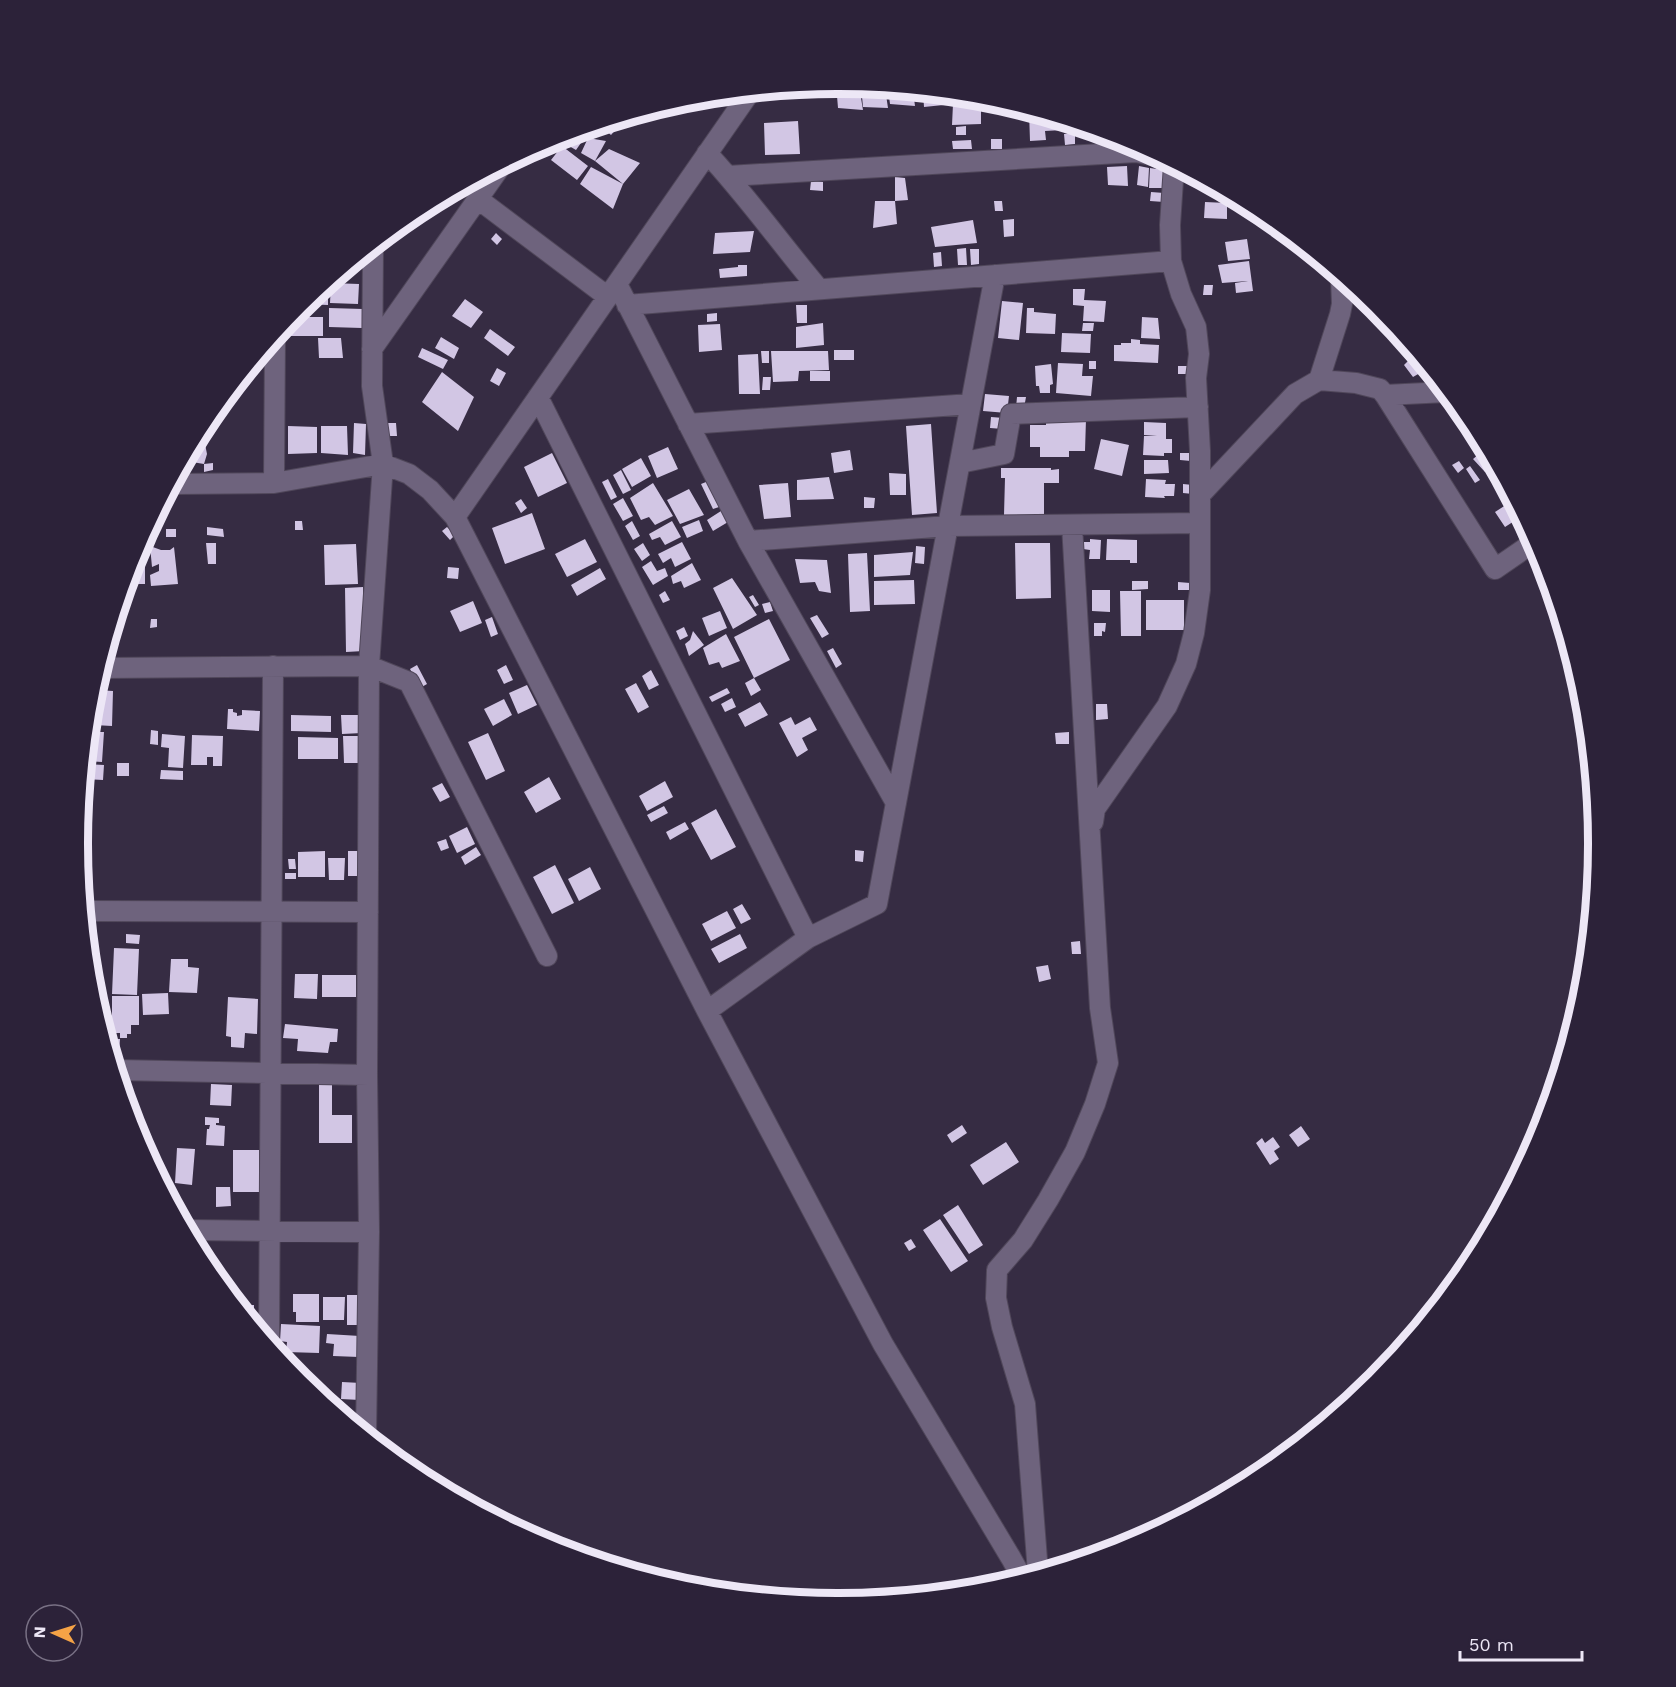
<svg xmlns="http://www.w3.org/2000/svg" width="1676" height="1687" font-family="'Work Sans',sans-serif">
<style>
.building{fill:#d2c6e4}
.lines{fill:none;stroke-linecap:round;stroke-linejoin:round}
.minor-casing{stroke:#50475a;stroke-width:22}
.minor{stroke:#6e637d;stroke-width:20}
.rim{fill:none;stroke:#ede7f6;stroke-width:8}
</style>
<rect width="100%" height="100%" fill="#362c43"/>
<path class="building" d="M836,84L859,86L863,110L838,108Z
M861,86L885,88L888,108L863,107Z
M888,88L913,91L915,106L890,104Z
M923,92L951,95L953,104L924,107Z
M953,104H981V124L952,125Z
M1029,111L1062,121L1063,130L1045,131L1046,140L1030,141Z
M614,121L619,126L611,135L600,125Z
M798,121L800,154L765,155L764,123Z
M966,126V135H956V127Z
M1075,133V144L1065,145L1064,134Z
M576,135L583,140L576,150L569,146Z
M588,138L606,141L595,161L581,153Z
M991,139H1002V149H991Z
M971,140L972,149H953L952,141Z
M562,146L588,166L577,180L551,160Z
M609,149L640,163L623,184L595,161Z
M1127,166L1128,186L1108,185L1107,167Z
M1139,166L1149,168L1148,187L1137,185Z
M591,167L623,184L613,209L580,184Z
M1150,168L1164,170V188H1149Z
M895,177L905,178L908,200L895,201Z
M811,181L823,182V191L810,190Z
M1221,190L1225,193L1237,199L1220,200L1219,191Z
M1151,192L1164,193V202L1150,201Z
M875,201H895L897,224L873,228Z
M994,201H1002L1003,211H995Z
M1205,202L1227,203V219L1204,218Z
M1014,219V236L1004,237L1003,220Z
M973,220L977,243L935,247L931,227Z
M754,231L750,252L713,254L715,233Z
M496,233L502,239L497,245L491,239Z
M1247,239L1250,259L1228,261L1225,242Z
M966,248L967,265H958L957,249Z
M970,249H979V264L971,265Z
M941,252L942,266L934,267L933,253Z
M1249,261L1253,291L1236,293L1235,283L1248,281L1222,283L1218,265Z
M738,265H747V276L720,278L719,269L738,267Z
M331,283L359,284L358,304L330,303Z
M328,284V305L303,304Z
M1204,285H1213L1212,295H1203Z
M1073,289H1085L1084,300L1106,301L1104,322L1083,321L1084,306L1073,305Z
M465,299L483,312L471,328L452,316Z
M1002,301L1023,303L1019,340L998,338Z
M796,305H807V323H797Z
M329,308L363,309L362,328L329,327Z
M1027,308H1034V312L1056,314L1055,334L1026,333Z
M717,313V321L707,322V314Z
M291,317H323V336H289V320Z
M1142,317L1158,318L1160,339L1141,338Z
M823,323L824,345L796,348V327Z
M1083,323H1094L1093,331H1082Z
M720,324L722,350L699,352L698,325Z
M490,329L515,347L508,356L484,338Z
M1062,333L1091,334L1090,353L1061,352Z
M441,337L459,348L454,359L435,348Z
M318,338H341L343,358H319Z
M1131,339L1140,340V344L1159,345L1158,363L1114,361V345H1121V343H1131Z
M422,348L448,360L443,369L418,357Z
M1410,348L1427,369L1413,377L1404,365L1408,361L1402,354Z
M834,350H854V360H834Z
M761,351H769V363H762Z
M771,351H828L829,370L799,371L798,381L773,382Z
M758,354L760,394H739L738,355Z
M1089,361H1096V369H1089Z
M1058,363L1083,364L1082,376H1093L1091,396L1056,393Z
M1051,364L1053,384L1050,385V393H1040L1039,386H1036L1035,366Z
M1178,366H1188L1187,374H1178Z
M497,368L506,373L499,386L490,381Z
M810,371H830V381H810Z
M442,372L474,397L458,431L422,402Z
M763,377H771L770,390H762Z
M985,394L1009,396L1007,413L983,411Z
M1017,397H1026L1024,408H1016Z
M1455,404H1456L1470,422L1464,425Z
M991,417L1004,418L1003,429L990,428Z
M1046,418L1086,419L1085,451H1069V457H1040V447H1030V425H1046Z
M1144,422L1166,423V439H1172V453H1164V456L1143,455L1144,436H1157L1144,435Z
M354,423L366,424L365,455L353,453Z
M386,423H396L397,436H387Z
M931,424L937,513L912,515L906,426Z
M1470,425L1481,443L1475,447L1464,430Z
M288,426L317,427V453L288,454Z
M321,426H347L348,455L321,453Z
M197,438L204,439L207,454L204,464L192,462L194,444Z
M1101,439L1129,445L1122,476L1094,469Z
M668,447L678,469L657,478L648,456Z
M1485,449L1493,465L1485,472L1473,459Z
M850,450L853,470L834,473L831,453Z
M552,453L567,483L538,497L524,467Z
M1180,453H1191V461L1180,460Z
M641,458L651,476L632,487L622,469Z
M1144,460H1168L1169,473L1144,474Z
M1459,461L1464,468L1458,473L1452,465Z
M213,463V470L204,472V464Z
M1470,466L1480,480L1475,483L1466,469Z
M1001,468H1051V470L1059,469V483H1044V515H1004L1005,478H1001Z
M621,470L631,490L623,494L613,475Z
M889,473L906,474V495H890Z
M829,477L834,499L797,500V480Z
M608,479L617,497L611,500L602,482Z
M1146,479L1166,480L1165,484H1175L1174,496H1164L1165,498L1145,497Z
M711,480L722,506L713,509L701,484Z
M653,483L673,516L655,525L649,517L641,520L630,498Z
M788,483L791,517L764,519L759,485Z
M1183,484L1193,485V494L1183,493Z
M689,489L704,515L680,524L667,500Z
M864,497L875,498L874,508H864Z
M623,498L633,516L623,521L613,504Z
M521,499L527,508L521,513L515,503Z
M1512,501L1525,524L1523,525L1519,518L1505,527L1495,512Z
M721,511L728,522L713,531L707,520Z
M532,513L545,549L505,564L492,528Z
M699,520L703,531L687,538L682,527Z
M295,521H302L303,530H295Z
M632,521L640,536L633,540L625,526Z
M672,521L681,537L665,545L660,537L652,540L649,534Z
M207,527L223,529L224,537L207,535Z
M447,527L455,535L450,540L442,531Z
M166,529H176V537H166Z
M585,539L597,562L567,577L555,554Z
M1090,539L1101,540L1100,559H1089L1090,550L1083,549L1084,542H1090Z
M1107,539L1137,540V563H1130V560H1106Z
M682,542L691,559L675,567L671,558L663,563L658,554Z
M206,543H216V564H208Z
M643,543L650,555L642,561L634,549Z
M1015,543H1050L1051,598L1016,599Z
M356,544L358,584L325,585L324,545Z
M150,546L161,550H170L174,547L178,584L151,586L150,575L159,571V564L152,567Z
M916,546L925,547L924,564L915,563Z
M913,552L910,575L874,577V555Z
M867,553L870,611L850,612L848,554Z
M795,559L827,560L831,593L819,591L815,582L800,583Z
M651,561L657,571L665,568L668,576L653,585L642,567Z
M133,562H145V584H126Z
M692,563L701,580L684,588L681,581L673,584L671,576Z
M448,567L459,568L458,579L447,578Z
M600,568L606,579L577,596L571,585Z
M732,578L757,615L733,629L713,588Z
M914,580L915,604L874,605V581Z
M1132,581H1148V589L1132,590Z
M1178,582L1190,583V590H1178Z
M363,587L364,651L346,652L345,588Z
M1092,590H1110V612L1092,611Z
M665,591L670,600L663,603L659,595Z
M1120,591H1141V636H1121Z
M753,595L759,605L755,607L749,597Z
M1146,600H1184V630H1146Z
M473,601L482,623L460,632L450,611Z
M770,602L773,611L765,613L762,604Z
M720,611L727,628L709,636L702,618Z
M817,615L829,634L822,638L810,618Z
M492,617L498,634L491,637L485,620Z
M151,619H157V627L150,628Z
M769,619L790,660L754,678L734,637Z
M1094,623H1106L1105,632L1102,631V636H1094Z
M684,627L688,636L680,640L676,631Z
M693,631L704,645L689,656L685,644L690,640Z
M726,634L740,661L722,668L719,662L709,665L703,648Z
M833,648L842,664L836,668L827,651Z
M417,665L427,684L420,688L410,669Z
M506,665L513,680L504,684L497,670Z
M651,670L659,685L649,690L642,676Z
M754,678L761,690L751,696L745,683Z
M97,681H106L105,689H95Z
M636,683L649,707L638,713L625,689Z
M527,685L537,705L518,714L509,693Z
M727,688L730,693L712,702L709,697Z
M96,690L113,691L112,726L94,725Z
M732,698L736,707L725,712L721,704Z
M504,699L512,715L493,726L484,709Z
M760,702L768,715L745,727L738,714Z
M1096,704H1107L1108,719L1096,720Z
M228,709H233V712L237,713V716L242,715V710L260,711L259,731L227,729Z
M291,715L331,716V732L291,731Z
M341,715H362V733L342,734Z
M791,717L795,725L810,717L817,730L802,738L808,750L797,757L779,723Z
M151,730L158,731V745L150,744Z
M89,732H104L102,762L86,761Z
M1069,732V744H1056L1055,733Z
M488,733L505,771L486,780L468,742Z
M162,734L185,736L183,768L168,767L169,748L161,747Z
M192,735L223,736L222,766H213V757H207V765H191Z
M343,736H362L363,763H344Z
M298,737L338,738V759H298Z
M117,763H129V776H117Z
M86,764L104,765L103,780L84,779Z
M161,770L183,771V780L160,779Z
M549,777L561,799L536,813L524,792Z
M665,781L673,797L647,811L639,796Z
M442,783L450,797L440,802L432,788Z
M664,806L668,813L651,822L647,815Z
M716,809L736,847L711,860L691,823Z
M685,822L689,829L670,840L666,832Z
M467,827L475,844L457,853L449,836Z
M446,839L449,848L441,851L437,842Z
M476,847L481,855L465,865L461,857Z
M855,850L864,851L863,862L855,861Z
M325,851V877H298V852Z
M348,851H361V876H348Z
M328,858H345L344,880H329Z
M288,859H295L296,869H289Z
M555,865L574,903L552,914L533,877Z
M590,867L601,889L579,901L568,879Z
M285,873H296V879H285Z
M742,904L751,919L741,924L733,909Z
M727,911L736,928L711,941L702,924Z
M126,934L140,935L139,944L126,943Z
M740,934L747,948L719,963L711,949Z
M1080,941L1081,954H1072L1071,942Z
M114,948L139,949L137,995L112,994Z
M171,959H188V967L199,968L197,993L169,992Z
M1048,965L1051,979L1039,982L1036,967Z
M295,974H318L317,999L294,998Z
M322,975H356V997H322Z
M168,993L169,1014L143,1015L142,994Z
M94,995L107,996L106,1027H103Z
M112,996H139V1025H131V1034H127V1038H120V1033H112Z
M228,997L258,999L257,1034L245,1033L244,1048L231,1047V1037L226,1036Z
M285,1024L338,1029L337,1042H330L328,1053L297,1051L298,1039L283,1038Z
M109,1039H120L119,1055L112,1054L109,1046Z
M211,1084L232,1085L231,1106L210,1105Z
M319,1085H332V1115H352V1143H319Z
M205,1117L219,1118V1123H216V1125L225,1126L224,1146L206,1145L207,1129H209L210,1125H205Z
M962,1125L967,1133L952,1143L947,1135Z
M1301,1126L1310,1139L1298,1147L1289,1135Z
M1273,1137L1280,1147L1274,1151L1279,1159L1270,1165L1256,1143L1262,1138L1265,1143Z
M1006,1142L1019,1162L983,1185L970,1165Z
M177,1148L195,1149L192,1185L175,1183Z
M233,1150H259V1192H233Z
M216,1187H230L231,1206L216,1207Z
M958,1205L983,1245L969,1254L943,1215Z
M940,1219L968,1261L951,1272L923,1230Z
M911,1239L916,1247L909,1251L904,1243Z
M293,1294H319V1322H296V1312H293Z
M347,1295H361V1325H347Z
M323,1297H345L344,1320H323Z
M238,1305H254V1321H251Z
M281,1324L320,1326L319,1353L286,1352L287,1342L280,1341Z
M327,1334L360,1336L359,1357L333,1356L334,1344L326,1343Z
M342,1382L361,1383L360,1400L341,1399Z"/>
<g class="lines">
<g class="minor-casing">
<path id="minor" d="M707,153C747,196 781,244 819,289
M728,176L1136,152L1156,156
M478,199L608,297
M617,284L748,541L896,803
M627,305L1171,261
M372,349L501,166
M1319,380L1340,314L1342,304L1341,278
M1385,395L1446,392
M538,397L808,938
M688,424L971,404
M960,463L1004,454L1011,414L1198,407
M274,483L275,337
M173,484L274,483L383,464L409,474L430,490L455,517L707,1011L883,1344L1011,1558L1022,1578
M1200,495L1295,394L1319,380L1356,383L1380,389L1385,395L1495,569L1534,542
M455,517L750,92
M748,541L948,526L1200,523
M101,668L369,666L409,682L547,956
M1093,822L1095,809L1167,706L1186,664L1194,633L1200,590V451L1196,378L1199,354L1196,327L1181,294L1171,261L1170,225L1174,165
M85,911L368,912
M707,1011L808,938L877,904L995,275
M116,1070L367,1075
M187,1230L369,1232
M269,1342L273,666
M366,1435L369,1232L367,1075L369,666L383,464L372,386L373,247
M1038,1573L1025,1404L1002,1327L996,1298L997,1270L1023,1240L1048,1200L1075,1152L1095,1104L1108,1063L1100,1008L1072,525"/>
</g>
<use href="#minor" class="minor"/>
</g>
<path d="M0 0H1676V1687H0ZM837 94H839A749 749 0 0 1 1588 843V844A749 749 0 0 1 839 1593H837A749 749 0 0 1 88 844V843A749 749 0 0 1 837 94Z" fill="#2c2239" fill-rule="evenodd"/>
<path class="rim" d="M837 94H839A749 749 0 0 1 1588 843V844A749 749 0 0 1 839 1593H837A749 749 0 0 1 88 844V843A749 749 0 0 1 837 94Z"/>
<g transform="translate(54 1633) rotate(273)"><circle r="28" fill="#2c2239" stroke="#797185" stroke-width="1.5"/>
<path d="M0-4.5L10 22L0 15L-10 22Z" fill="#f5a346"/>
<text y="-9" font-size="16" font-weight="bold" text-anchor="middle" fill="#ede7f6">N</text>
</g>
<path d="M1460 1651v9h122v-9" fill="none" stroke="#ede7f6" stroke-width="3"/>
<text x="1469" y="1651" font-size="18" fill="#ede7f6" stroke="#2c2239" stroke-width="4.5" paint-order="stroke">50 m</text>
</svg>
